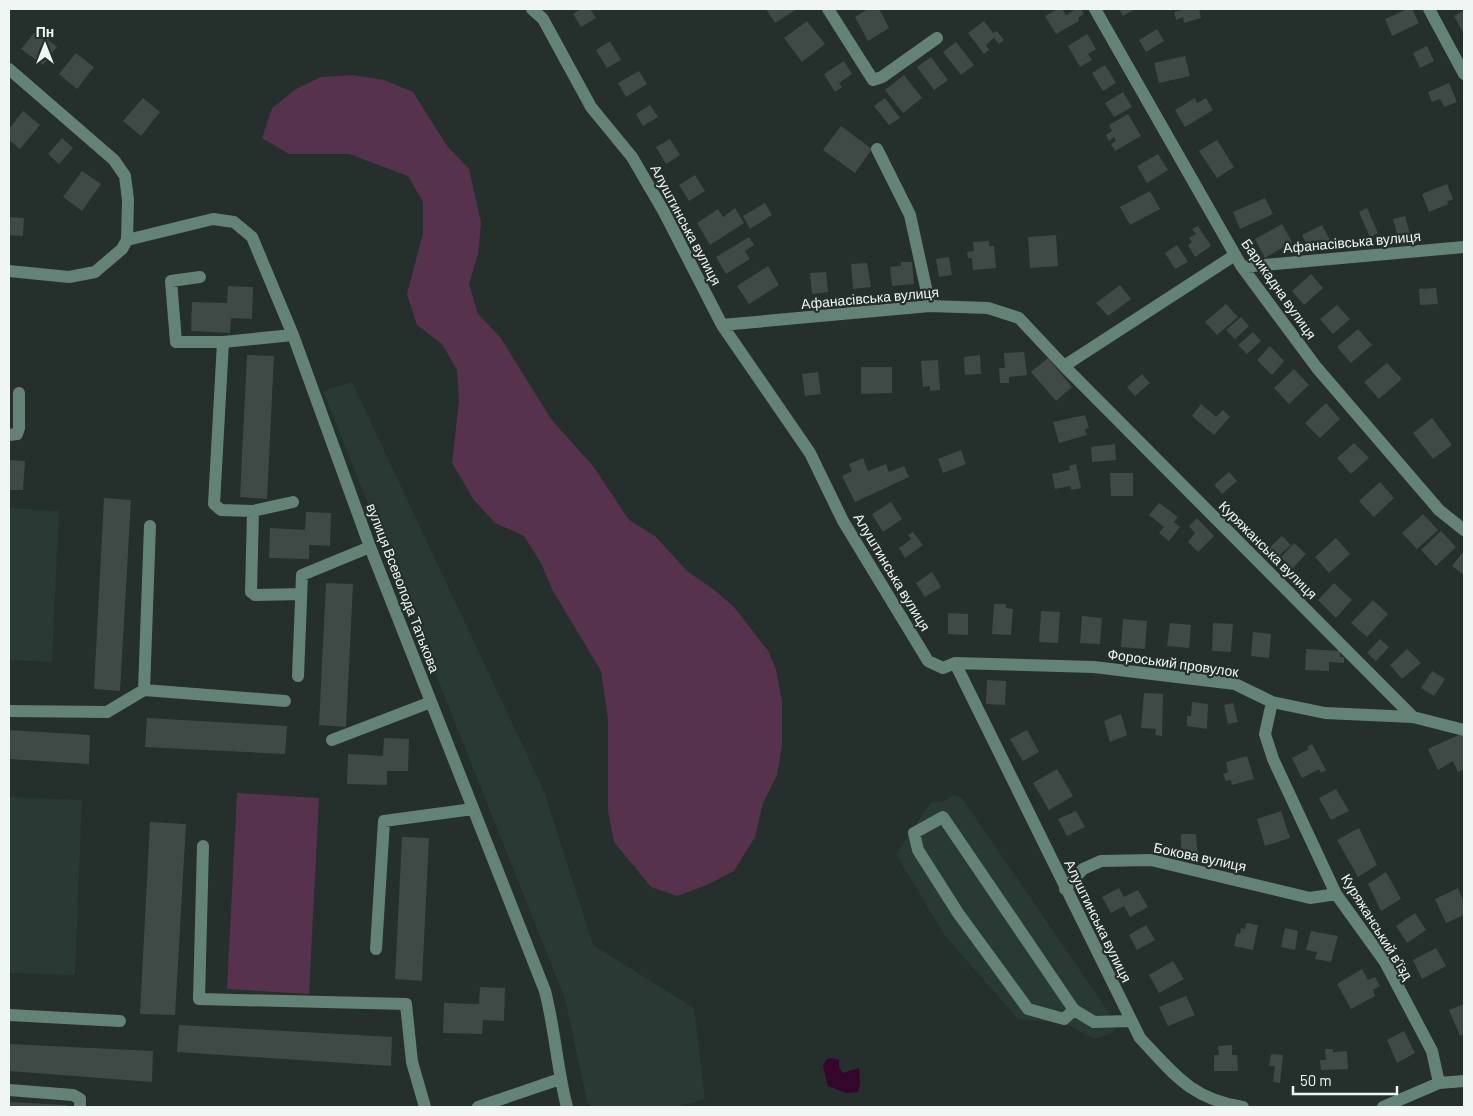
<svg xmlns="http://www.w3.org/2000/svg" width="1473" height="1116" font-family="Barlow,sans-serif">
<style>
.built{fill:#283a33}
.green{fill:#57324d}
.water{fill:#35062c}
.building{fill:#3f4a46}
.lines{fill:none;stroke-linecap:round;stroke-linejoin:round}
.minor{stroke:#648377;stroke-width:12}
.labels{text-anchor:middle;stroke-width:4.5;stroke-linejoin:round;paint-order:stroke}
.street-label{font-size:14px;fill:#eff6f3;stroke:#252f2b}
</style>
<rect width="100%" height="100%" fill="#252f2b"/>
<path class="built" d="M352,382L544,791L593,945L694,1008L705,1099L676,1107H591L587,1102L565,999L323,391Z
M9,508L59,511L52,662L9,660Z
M954,795L962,798L1114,1020L1116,1026L1113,1033L1094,1039L1066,1024L1018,1019L945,936L896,854L931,802H942Z
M9,797L82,800L75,975L9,973Z"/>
<path class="green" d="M353,75L384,80L413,92L447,146L469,169L481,223L478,254L469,284L478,314L500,337L551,419L593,466L629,520L655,536L687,571L713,589L734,607L769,652L776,670L782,701V746L777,775L763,803L755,837L734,871L707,885L677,896L651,887L614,842L608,811V719L601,671L553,591L541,563L524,536L495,523L474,500L452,463L459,401L457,370L442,344L417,325L407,294L423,233V202L408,176L349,154H289L262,138L272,108L296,89L321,77Z
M237,793L319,798L309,994L227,989Z"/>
<path class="water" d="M831,1058L839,1060V1067L843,1073L859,1068L860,1083L858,1092L846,1093L828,1086L823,1066L826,1060Z"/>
<path class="building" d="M581,9H590L596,18L581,27L573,14Z
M766,9H797L775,23Z
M868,9H879L889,28L868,41L855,17Z
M1058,9H1062L1066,15L1076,9H1081L1084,14L1078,18L1079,21L1056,34L1045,16Z
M1119,9H1135L1123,16Z
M1187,9H1199L1201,18L1184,23L1183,17L1176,20L1174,12Z
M1407,9H1412L1419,23L1392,36L1385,19Z
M1464,10V34L1454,16Z
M807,21L825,44L802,62L784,38Z
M984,21L993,33L997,31L1004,40L999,44L994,38L986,45L989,50L984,54L968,33Z
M40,26L53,34L48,40L57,47L43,65L21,49Z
M1157,29L1164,41L1146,52L1139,40Z
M1087,34L1096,49L1088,54L1092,60L1080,67L1068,46Z
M610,41L621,60L607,68L596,50Z
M956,42L974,65L961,75L943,52Z
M1427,46L1434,61L1420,68L1413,53Z
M76,53L94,67L77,89L59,74Z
M1185,56L1190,76L1159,83L1154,63Z
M931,57L948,80L934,90L917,67Z
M844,61L852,74L839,83L842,87L835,92L824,74Z
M1105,65L1116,83L1103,91L1092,73Z
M639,71L647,84L626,97L618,83Z
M904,75L922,98L903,113L885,90Z
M1449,83L1457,102L1444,107L1440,99L1432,102L1428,92Z
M1123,92L1132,107L1114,117L1105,103Z
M143,98L160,112L141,136L123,121Z
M885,98L900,118L889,125L874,106Z
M1195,98L1197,103L1206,98L1213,110L1185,127L1175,110Z
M650,105L658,117L643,126L636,114Z
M23,111L40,125L20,149L9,140V129Z
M1128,114L1141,136L1115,151L1111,144L1116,141L1114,137L1109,141L1106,135L1112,131L1109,125Z
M841,126L872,149L855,173L823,150Z
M62,138L73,148L59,164L48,154Z
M670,139L680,155L666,164L656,147Z
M1217,140L1234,167L1217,178L1199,151Z
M1158,154L1168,170L1147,183L1137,166Z
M82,171L101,184L82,211L63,197Z
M695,175L705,191L689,201L679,185Z
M1447,184L1453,199L1447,202L1448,204L1429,212L1422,194Z
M1150,191L1160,209L1130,225L1120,207Z
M1265,198L1273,214L1240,229L1233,212Z
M765,203L772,215L750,229L743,216Z
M735,208L744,223L710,245L697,223L718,209L723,217Z
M1367,208L1378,233L1370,237L1359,212Z
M1405,216L1410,234L1398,237L1393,219Z
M9,217L24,218L23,236L9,235Z
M1282,224L1292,242L1265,258L1255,239Z
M1322,225L1330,240L1309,250L1302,235Z
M1198,226L1211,246L1195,257L1188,245L1192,242L1189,238L1196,234L1192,229Z
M1056,235L1058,266L1030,268L1028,237Z
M749,237L754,245L745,251L750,259L726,274L716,257Z
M989,241V246H994L996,268L973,270L972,258H968L967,252L974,251L973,242Z
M1177,245L1188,262L1175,269L1165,253Z
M949,257L952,275L939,277L936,259Z
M901,262H912L914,284L892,286L890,267L901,266Z
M867,263L871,287L853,289L851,264Z
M768,266L779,285L749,304L737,286Z
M826,272L828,292L812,294L810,273Z
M1311,274L1323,288L1304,305L1292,291Z
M1120,285L1131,299L1108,316L1096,303Z
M228,286L253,287L252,319L231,318L230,333L191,331L192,302L227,303Z
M1436,288L1438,304L1420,305L1419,289Z
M1226,304L1238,317L1217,335L1205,322Z
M1337,305L1350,319L1333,334L1320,319Z
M1241,317L1249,326L1235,339L1226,330Z
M1358,329L1372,345L1351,363L1337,347Z
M1253,332L1261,341L1247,354L1238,345Z
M1270,346L1284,361L1272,375L1257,360Z
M1024,352L1027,375L1009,377V383H1000L999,368H1005L1004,353Z
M247,355L274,356L267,499L240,497Z
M980,355L981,374L965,375L964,357Z
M1048,358L1072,387L1056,401L1031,372Z
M938,360L940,390L930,391V386L923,387L921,361Z
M1387,363L1402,379L1379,399L1364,382Z
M861,367H892V393L861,394Z
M1294,369L1309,385L1289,404L1274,388Z
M818,372L821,394L805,396L802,374Z
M1142,374L1150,383L1135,396L1127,387Z
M1326,403L1340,419L1320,438L1305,423Z
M1201,404L1216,417L1223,410L1230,417L1214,435L1192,416Z
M1085,415L1089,428L1085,429L1087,435L1059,443L1053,422Z
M1432,418L1452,445L1433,459L1413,433Z
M1354,443L1369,458L1351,474L1337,458Z
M1115,444L1116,460L1092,462L1091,447Z
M961,450L966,464L943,473L938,459Z
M863,458L868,471L886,464L889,472L904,466L909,477L855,502L842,476L852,471L849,464Z
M9,460L25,461L23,490H9Z
M1076,464L1081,488L1071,490L1070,486L1055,489L1052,474L1070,470L1069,466Z
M1229,472L1237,481L1222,494L1214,485Z
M1110,473H1133V496H1111Z
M1380,482L1394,498L1374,517L1359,501Z
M104,498L131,500L120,691L94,689Z
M891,502L902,519L883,532L872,514Z
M1159,503L1178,517L1174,522L1180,527L1169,541L1159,533L1164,527L1149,515Z
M306,512L331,513L330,546L309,545V559L269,558L270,528L305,530Z
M1423,514L1438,530L1417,549L1402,533Z
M1197,518L1214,536L1198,552L1188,542L1195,533L1189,526Z
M1441,531L1456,547L1436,566L1421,550Z
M913,532L923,545L905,558L899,548L911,539L908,535Z
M1282,536L1291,545L1276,558L1268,549Z
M1336,538L1350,554L1329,573L1315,557Z
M1294,543L1306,554L1292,569L1281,557Z
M1462,553L1464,555V575L1452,566Z
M932,572L941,587L925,597L916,583Z
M326,583L353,584L346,727L319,725Z
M1334,583L1352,600L1336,618L1318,600Z
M1373,600L1388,614L1367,637L1351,623Z
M994,604H1006V608L1013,609L1011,635L992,634Z
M1041,611L1060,612L1058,643L1039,642Z
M948,613L968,614V635L948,634Z
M1082,616L1102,618L1100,644L1080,643Z
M1123,619L1147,621L1145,649L1121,647Z
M1170,623L1191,625L1189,648L1167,646Z
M1213,623L1233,624L1231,652L1212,651Z
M1253,632L1271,634L1269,658L1251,656Z
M1380,639L1389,647L1376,661L1367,653Z
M1306,649L1340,651V657H1344V663L1329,662V671L1305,670Z
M1407,649L1421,663L1402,679L1390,665Z
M1432,671L1445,679L1434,696L1421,688Z
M987,680L1006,681L1005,705L986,704Z
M1144,693L1163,694L1162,736L1155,735L1156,729L1141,728Z
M1192,702L1208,704L1207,729L1187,726V716H1191Z
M1233,703L1238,722L1228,724L1224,705Z
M1121,714L1127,735L1110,742L1104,721Z
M147,718L287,726L285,754L145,747Z
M9,730L90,735L89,764L9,759Z
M1027,730L1039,752L1023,761L1010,739Z
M1463,733L1464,769L1458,772L1453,761L1438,770L1428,749Z
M384,738L409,739L408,771H387V785L347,784L348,754L383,756Z
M1312,744L1326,770L1321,773L1319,769L1302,778L1292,758L1309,749L1307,747Z
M1247,756L1254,779L1232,785L1231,780L1226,781L1223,774L1228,772L1226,762Z
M1057,769L1073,796L1049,810L1033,783Z
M1336,789L1349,811L1331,820L1319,798Z
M1076,811L1085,827L1067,836L1058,819Z
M1281,811L1290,838L1265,846L1257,819Z
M150,822L186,824L175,1015L140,1014Z
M1359,828L1377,865L1358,877L1337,840Z
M1181,834H1196L1198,856L1181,857Z
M402,837L429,838L422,981L395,979Z
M1386,872L1401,899L1381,911L1368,884Z
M1119,888L1124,897L1138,890L1148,907L1130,917L1124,906L1111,913L1102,897Z
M1458,888L1464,903V915L1446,923L1435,899Z
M1415,913L1426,930L1407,943L1396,926Z
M1246,923L1258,925L1253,950L1234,946L1237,933L1240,934L1241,928L1245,929Z
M1146,925L1155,940L1137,950L1129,935Z
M1285,928L1298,931L1295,950L1281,947Z
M1311,931L1338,936L1331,962L1315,959L1317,952L1306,950Z
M1436,948L1446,966L1422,979L1413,960Z
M1173,961L1184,979L1159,993L1149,975Z
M1362,969L1368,980L1375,977L1380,986L1373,990L1375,996L1351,1009L1337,984Z
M480,987L505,988L504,1021L483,1020L482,1034L443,1033L444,1003L479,1004Z
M1186,996L1195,1015L1168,1026L1159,1007Z
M1464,1004V1034L1460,1036L1449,1010Z
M179,1025L392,1037L391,1066L177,1052Z
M1404,1031L1415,1053L1397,1063L1387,1040Z
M9,1044L153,1051L152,1082L9,1071Z
M1232,1045V1055H1237L1238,1071H1214V1055H1219L1218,1046Z
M1325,1049H1333V1052L1347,1051L1348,1069L1321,1070L1320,1060H1326Z
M1271,1054L1283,1055L1280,1083L1273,1082L1275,1066H1269Z
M9,1102L67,1105V1107H9Z"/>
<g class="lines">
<path class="minor" d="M532,9L543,19L591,107L632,157L664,212L722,325L810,453L843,521L928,661L943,668L955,663L1140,1038C1174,1074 1191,1099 1243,1107
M828,9L873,80L882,77L937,38
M1095,9L1242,267L1317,368L1439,510L1464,530
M1429,9L1464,74
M9,69L114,160L125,176L128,200L127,240L122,249L95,272L69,277L9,271
M877,149L910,215L930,306
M127,240L213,219L234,222L252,237L293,335L370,547L545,991C555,1029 557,1069 567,1107
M1242,267L1464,247
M200,277L171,281L176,342H223
M722,325L930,306L988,308L1019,318L1064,366L1235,255
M293,335L223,342L214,504L221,510L253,511L251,592L255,595L301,594
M1064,366L1413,717L1464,730
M9,435L17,434L19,428V393
M253,511L293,502
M955,663L1094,667L1235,684L1272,702L1325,713L1413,717
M298,676L302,575L370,547
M144,690L285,701
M1272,702L1265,734L1273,759L1336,894L1385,962L1432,1051L1439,1083
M9,711L107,712L144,690L150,526
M332,740L431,702
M203,846L199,999L406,1004L412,1062L425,1107
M1065,889L1083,869L1101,861L1151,860L1310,898L1336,894
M376,949L384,821L473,809
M1074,1010L1064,1019L1028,1009L958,913L918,850L914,833L943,817L1074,1010L1094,1022L1131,1021
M9,1015L120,1021
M9,1090L73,1095L80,1099V1107
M478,1107L560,1079
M1383,1107L1439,1083L1464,1081"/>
</g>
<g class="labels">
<g class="street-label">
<text transform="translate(686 225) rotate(62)" y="5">Алуштинська вулиця</text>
<text transform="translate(1352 242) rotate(-5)" y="5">Афанасівська вулиця</text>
<text transform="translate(1279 289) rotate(55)" y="5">Барикадна вулиця</text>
<text transform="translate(870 298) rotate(-5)" y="5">Афанасівська вулиця</text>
<text transform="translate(1268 550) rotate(45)" y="5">Куряжанська вулиця</text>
<text transform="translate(892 572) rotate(59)" y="5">Алуштинська вулиця</text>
<text transform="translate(403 588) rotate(69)" y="5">вулиця Всеволода Татькова</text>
<text transform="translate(1173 663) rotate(8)" y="5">Фороський провулок</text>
<text transform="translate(1200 857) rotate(12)" y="5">Бокова вулиця</text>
<text transform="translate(1098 921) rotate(64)" y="5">Алуштинська вулиця</text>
<text transform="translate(1377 927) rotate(58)" y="5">Куряжанський в’їзд</text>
</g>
</g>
<rect width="1473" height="1116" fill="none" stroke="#eff6f3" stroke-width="20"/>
<g transform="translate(45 45)" stroke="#252f2b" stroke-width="4" paint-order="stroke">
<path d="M0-4L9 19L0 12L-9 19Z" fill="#eff6f3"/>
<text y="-8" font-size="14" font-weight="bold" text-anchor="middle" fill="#eff6f3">Пн</text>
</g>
<path d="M1293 1086v8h104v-8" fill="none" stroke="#eff6f3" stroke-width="2.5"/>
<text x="1300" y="1086" font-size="15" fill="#eff6f3" stroke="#252f2b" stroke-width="4" paint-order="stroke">50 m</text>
</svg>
